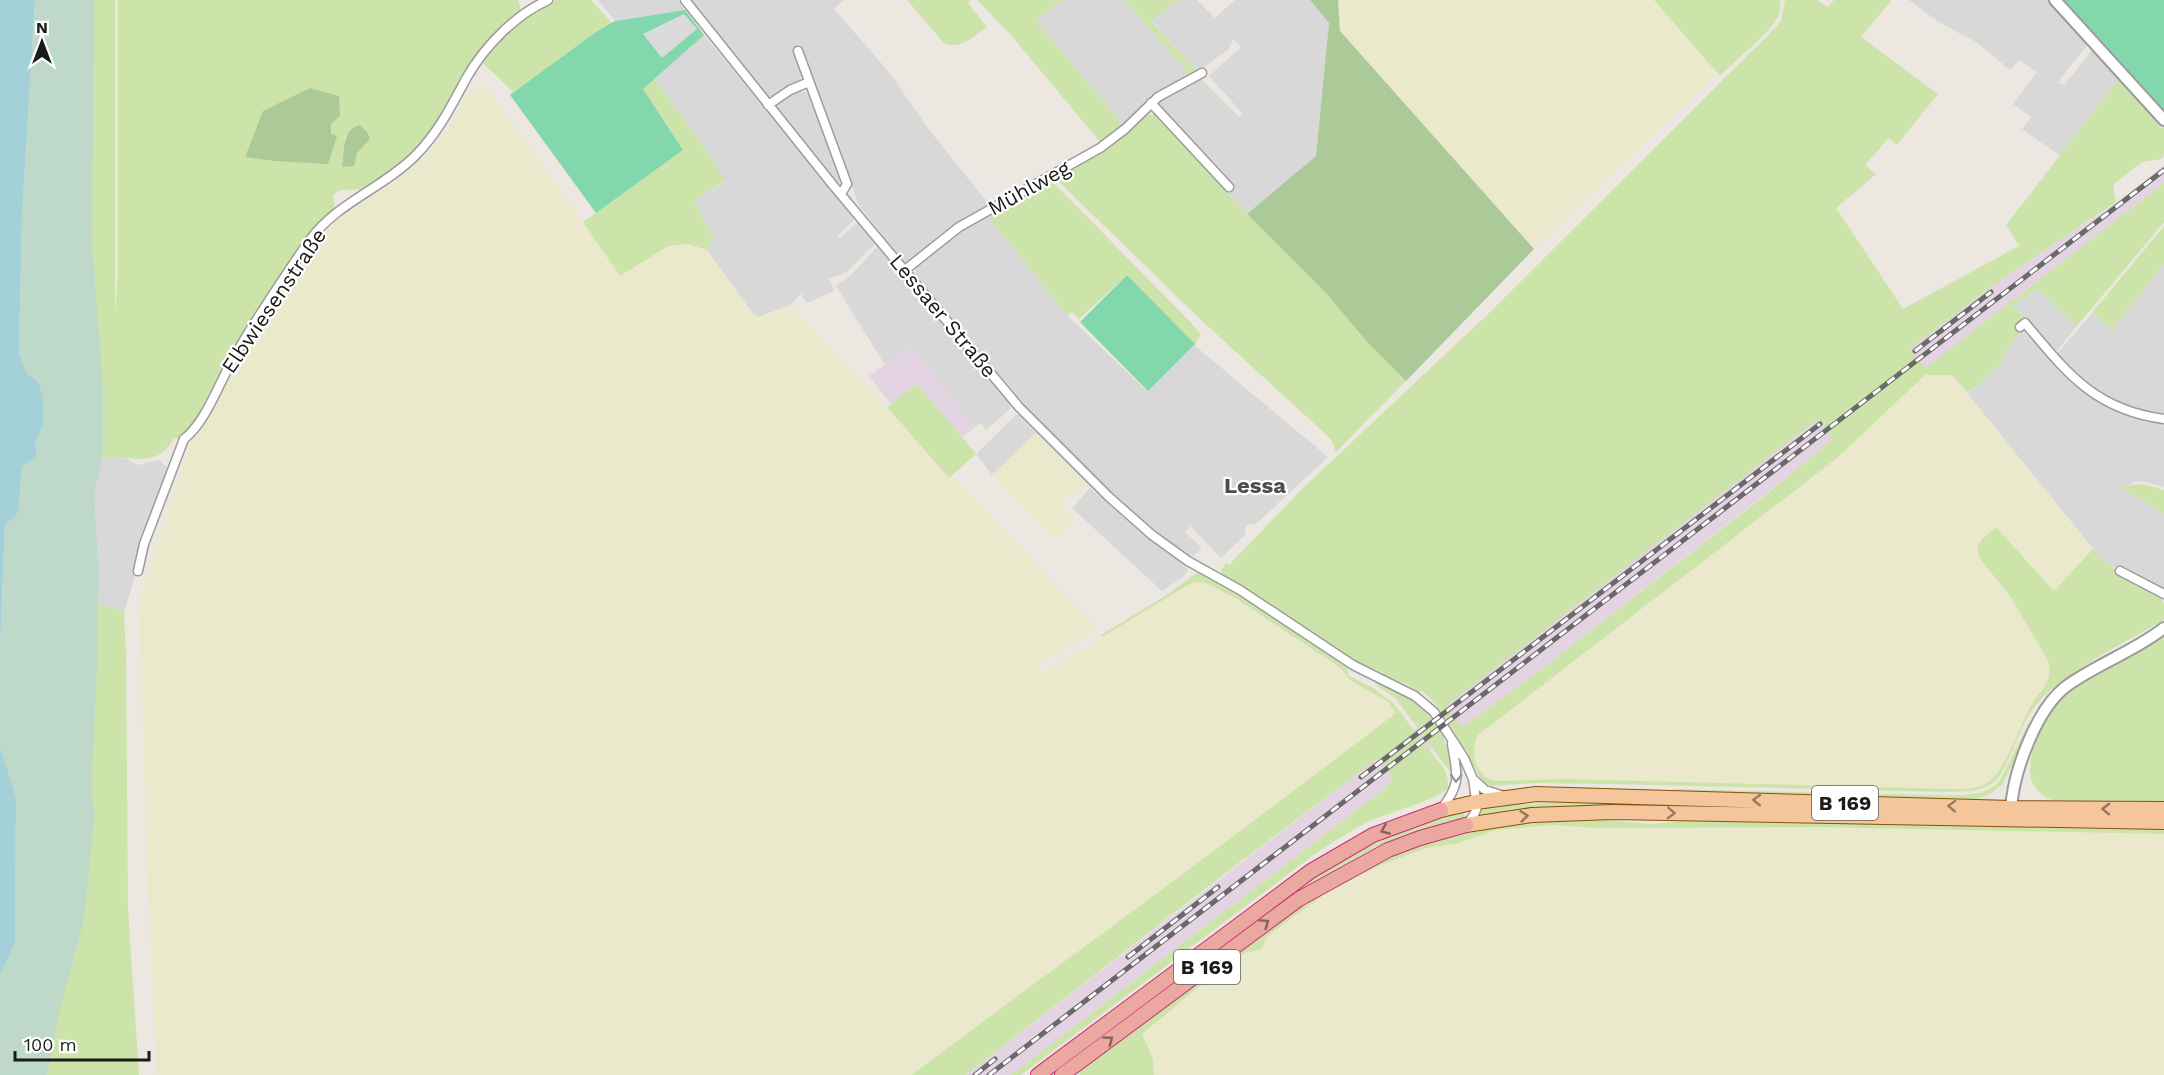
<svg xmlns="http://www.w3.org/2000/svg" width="2164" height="1075" font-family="'Work Sans',sans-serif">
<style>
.residential{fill:#d9d8d8}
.industrial{fill:#e4d3e3}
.farmland{fill:#eae9cc}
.grass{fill:#cce4a9;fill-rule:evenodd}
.forest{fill:#acc998}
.wetland{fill:#bed9ca}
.pitch{fill:#83d7ad}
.parking{fill:#dbdbdb}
.water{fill:#a3d1d7}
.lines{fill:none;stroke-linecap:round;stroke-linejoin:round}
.minor-casing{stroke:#9c9c9c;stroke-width:11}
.tertiary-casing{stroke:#9c9c9c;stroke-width:14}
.primary-casing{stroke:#88500a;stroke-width:16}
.trunk-casing{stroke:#c92f75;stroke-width:16}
.minor{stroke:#fff;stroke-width:8}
.tertiary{stroke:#fff;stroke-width:10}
.primary{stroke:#f5c59c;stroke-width:14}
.trunk{stroke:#eaa8a0;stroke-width:14}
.rail-casing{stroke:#696969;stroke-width:5}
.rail{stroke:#fff;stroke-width:3;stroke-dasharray:9;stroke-linecap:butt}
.oneway{stroke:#989898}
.oneway2{stroke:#937862}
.oneway3{stroke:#82625e}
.labels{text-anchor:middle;stroke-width:4.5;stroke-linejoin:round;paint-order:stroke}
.shield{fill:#fff;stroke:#5f5f5f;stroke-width:1.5}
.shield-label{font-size:20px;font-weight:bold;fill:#1b1b1b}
.street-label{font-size:21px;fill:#1b1b1b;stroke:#fff}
.neighbourhood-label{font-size:22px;font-weight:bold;fill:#4e4e4e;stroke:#fff}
</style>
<rect width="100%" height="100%" fill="#ece7e1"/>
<path class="residential" d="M598,0H678L685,10L615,21Z
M689,0H844L834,9L889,72L927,127L990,206L958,225L907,263L904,262L858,204L845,164L799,48L794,50L802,75L797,82L773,96H768Z
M1063,0H1124L1191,76L1124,126L1034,19Z
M1177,0H1197L1215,18L1235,0H1310L1329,23L1316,156L1247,214L1228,193L1230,191L1224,179L1226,175L1210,158L1206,160L1157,106V101L1195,79H1201L1239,117L1243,114L1209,76L1241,47L1233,39L1229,49L1197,72L1151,20Z
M1909,0H2048L2088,44L2058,82L2064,85L2093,49L2120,78L2060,156L2022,129L2031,117L2013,104L2037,72L2019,60L2010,70L1976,42L1940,23Z
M704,35L855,219L837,236L840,238L858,222L876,243L847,272L829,279L834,291L807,303L801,294L790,305L759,317L754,315L707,250L714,239L694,201L726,181L680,113L654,79Z
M795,91H803L809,94L812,99L843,180L838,183L774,104Z
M986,214L1067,315L1147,391L1194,345L1328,457L1256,524H1249L1245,528V535L1221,558L1190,526L1185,532L1200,546L1201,550L1190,558L1128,511L1090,473L1019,398L915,275L917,264L961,229Z
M878,246L1011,405L1010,409L986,430L980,423L974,428L905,350L885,365L836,286L850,276Z
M2164,264V415L2128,407L2115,401L2089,385L2056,355L2092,313L2112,329Z
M2037,289L2077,326L2055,353L2013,305Z
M2025,327L2050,357L2051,361L2072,382L2087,393L2125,414L2164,423V487L2142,481L2132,482V485L2121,487L2164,514V591L2103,561L1968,394L2003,361L2002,357Z
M1016,415H1019L1036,433L992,475L976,454Z
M103,456L127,459L137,465L159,460L169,469L153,514L147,522L135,577L124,612L98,603V561L94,493Z
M1090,488L1124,518L1184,565L1188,571L1183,577L1162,591L1072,508Z"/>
<path class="industrial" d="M2164,165V183L1532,676L1468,723L1461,726L1393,778L1385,788L1011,1075H966L1910,348L1994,285L2119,201Z
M911,346L974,428L962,438L917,383L891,404L869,376Z"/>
<path class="farmland" d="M1338,0H1654L1717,74L1534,249L1340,31Z
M477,88L490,91L620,275L668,246L688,244L707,250L754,315L759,317L790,305L1097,628L1038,666L1043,673L1188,585L1196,582L1206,583L1237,599L1290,633L1341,668L1350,680L1388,702L1396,713L1218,848L911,1075H157L147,864L139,600L191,442L239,359L280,294L327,230L342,217L385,189L423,159L448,129L469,92Z
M1925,374L1952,375L2093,549L2054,591L1997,527L1999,585L2010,596L2048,660L2049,670L2048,679L2003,764L1992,780L1977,788L1954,789L1562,779L1498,781L1489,780L1482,775L1473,755V744L1478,735L1837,458Z
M1036,433L1085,482L1083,488L1069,494L1060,504L1076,519L1055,539L992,475Z
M1554,825L1596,828L1859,827L2164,834V1075H1154L1153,1059L1141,1034L1224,966L1263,942L1274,931L1326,893L1376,867L1426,848L1455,844L1496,830Z"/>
<path class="grass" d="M35,0H115V313L118,274V0H518L522,14L498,33L416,153L366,189L340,190L333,196L335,210L316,228L192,430L181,438L173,439L172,443C168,447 162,453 157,456C143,462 118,457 103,457L94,493L98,561V603L124,612L126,655L128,908L139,1075H0V975L15,941L16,797L0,747V650L18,513ZM345,135L370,139L342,166Z
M556,0H591L612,23L516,95L483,63C501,36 526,13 556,0Z
M907,0H971L968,3L987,27C974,36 962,49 945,44Z
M977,0H1063L1035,20L1124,126L1101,143L1010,34Z
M1124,0H1177L1151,21L1197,72L1191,76Z
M1654,0H1780C1781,6 1780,13 1777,18C1769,34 1734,61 1720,76Z
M1785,0H1817L1828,7L1834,0H1892L1861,37L1938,94L1897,145L1889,138L1865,165L1876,174L1836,208L1903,309L2019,246L2006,225L2120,78L2161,128L2164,127V156L2161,159L2142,162L2114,184V194L2116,202L1994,285L1910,349L1925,368L2164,183V222L2077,326L2037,289L2013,305L2025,319V327L2002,357L2004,361L1968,393L1952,375H1925L1837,458L1478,735C1469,753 1476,779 1498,781L1562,779L1954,789C1967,789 1980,789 1990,781C2007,767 2021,722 2033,702C2038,695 2046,687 2048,679C2050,673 2049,666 2048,660L2010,596L1981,560L1977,549L1981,540L1996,527L2054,591L2093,549L2103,561L2157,593L2164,603V620C2123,644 2056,674 2030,713C2019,730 2007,770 1994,782C1982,793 1961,791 1946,792L1609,784L1536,783L1488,786L1480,779L1475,766L1471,767L1466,756L1469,754L1466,749H1463C1453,729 1441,705 1422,691L1419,692L1407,684L1384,675V673L1368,666L1367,668L1354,660L1264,600L1222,575L1221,570L1226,563L1229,565L1302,489L1487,315L1774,29L1781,21ZM1818,419L1833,439L1768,493L1532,676L1468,723L1461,726L1446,706Z
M654,79L680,113L726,180L694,201L714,239L707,250L688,244L668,246L620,276L583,222L683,150L643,89Z
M1151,114L1160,115L1230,191L1228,194L1325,292L1369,344L1406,381L1336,452L1331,439L1201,320L1055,178L1115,142L1146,116Z
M1051,180L1194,326L1201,334L1195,344L1127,275L1079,319L1072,312L1067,315L986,214Z
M2164,226V264L2112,329L2092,313Z
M917,383L976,454L949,478L887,407Z
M2142,484L2164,490V514L2120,487Z
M1198,572C1250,601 1298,634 1347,668L1348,675L1373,688L1393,703L1445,770L1448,780V788C1436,801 1389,812 1370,821C1340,836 1317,852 1291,872L1021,1075H1011L1385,788L1393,778L1378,758L1227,872L966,1075H911L1218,848L1396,713L1388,702L1350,680L1341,668L1237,599L1206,583L1196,582L1188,585L1102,637L1101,635L1165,596Z
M2164,633V804C2140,804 2115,803 2091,803C2081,803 2068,804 2058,802C2043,798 2030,787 2030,771C2031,694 2112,669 2164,633Z
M1377,681C1423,701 1443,722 1454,772L1451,773L1396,699L1375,684Z
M2048,697L2002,785L1988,795L1973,800L1682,792L1672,789L1935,795C1956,795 1983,798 1999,782L2029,723Z
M1564,802L1886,810L1477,818L1481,809L1509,805Z
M1463,812L1465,816L1462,818L1402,836L1375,847L1297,893L1054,1075H1049L1296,889C1352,853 1398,829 1463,812Z
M1579,818L1650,824L1695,820L2164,827V834L1817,827L1596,828L1554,825L1496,830L1455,844L1426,848L1405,856L1376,867L1326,893L1274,931L1266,938L1262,949L1244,953L1224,966L1142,1034L1153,1059L1154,1075H1079L1081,1069C1127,1034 1173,999 1219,965C1269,927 1319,889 1376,863C1440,833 1509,823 1579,818Z"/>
<path class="forest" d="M1310,0H1338L1340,31L1534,249L1406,381L1369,344L1325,292L1247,214L1316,156L1329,23Z
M310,88L339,96L340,116L331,124V134L337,136L328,164L275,161L245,157L263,111Z
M360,125L367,132L370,139L357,153L354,166L342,167C345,150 341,130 360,125Z"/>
<path class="wetland" d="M35,0H94L92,245L103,384V456L94,493L98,561L97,668L91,795L95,812L84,920L60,1009L47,1075H0V975L15,941L16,797L0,747V650L5,525L18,513L22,466L43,425V396L38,382L26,373L19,353L22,216Z"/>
<path class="pitch" d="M2064,0H2164V110Z
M685,10L704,35L643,89L683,150L596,213L510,95L596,32L615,21Z
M1127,275L1195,344L1148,391L1080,322Z"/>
<path class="parking" d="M684,14L697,29L662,58L643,34Z"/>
<path class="water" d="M0,0H35L22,216L19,353L26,373L38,382L43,396V425L35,442L37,456L22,466L18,513L5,525L0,650Z
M0,747L16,797L15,942L0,975Z"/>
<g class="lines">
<g class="minor-casing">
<path id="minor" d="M685,0L832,184L1019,407L1109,497L1152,535L1188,561L1240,590L1353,665L1415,696L1434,712L1464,758L1473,779L1477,807L1474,815L1466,825
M798,51L847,184L841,194
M1151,103L1229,187
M768,105L790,90L809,82
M905,270L959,227L1100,148L1125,129L1158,97L1202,73
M2020,327L2025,323C2067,373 2095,410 2164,419
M138,571L144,544L184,439C206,422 219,383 233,359C256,318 283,279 309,241C336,203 383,188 415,156C438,133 452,105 467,77C485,46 515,15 548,0
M2120,571L2164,594
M1474,780L1485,790L1504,796
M1441,810C1462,782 1457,776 1452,744"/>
</g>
<g class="tertiary-casing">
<path id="tertiary" d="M2055,0L2164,120
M2011,808C2014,770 2037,707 2068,685C2099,663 2135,651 2164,628"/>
</g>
<g class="primary-casing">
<path id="primary" d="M1441,810L1476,802L1536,794L2011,808L2164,809
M1466,825L1532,815L1612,812L2164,822"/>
</g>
<g class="trunk-casing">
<path id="trunk" d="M1038,1075L1311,871L1373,835L1441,810
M1062,1075L1299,899L1388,850L1420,838L1466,825"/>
</g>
<use href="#minor" class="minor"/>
<use href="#tertiary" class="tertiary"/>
<use href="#primary" class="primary"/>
<use href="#trunk" class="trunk"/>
<g class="rail-casing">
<path id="rail" d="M1915,351L1991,292
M1361,777L1820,424
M1128,957L1218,887
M975,1075L995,1059
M989,1075L2164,170"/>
</g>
<use href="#rail" class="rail"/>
</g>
<defs><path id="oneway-chevron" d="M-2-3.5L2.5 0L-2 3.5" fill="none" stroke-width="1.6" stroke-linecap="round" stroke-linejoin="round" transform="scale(1.5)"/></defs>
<use class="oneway" href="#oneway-chevron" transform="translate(1456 778) rotate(92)"/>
<g class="oneway2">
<use href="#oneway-chevron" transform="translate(1757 800) rotate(-178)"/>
<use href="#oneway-chevron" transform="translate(1952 806) rotate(-178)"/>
<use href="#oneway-chevron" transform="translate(2106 809) rotate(-179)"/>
<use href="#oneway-chevron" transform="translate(1671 813) rotate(2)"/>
<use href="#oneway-chevron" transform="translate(1524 816) rotate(-6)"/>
</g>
<g class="oneway3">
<use href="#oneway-chevron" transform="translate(1385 830) rotate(157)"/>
<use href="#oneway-chevron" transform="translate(1265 923) rotate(-35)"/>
<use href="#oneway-chevron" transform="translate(1109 1040) rotate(-37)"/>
</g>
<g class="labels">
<g class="shield">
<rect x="1812" y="786" width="66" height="34" rx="4.5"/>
<rect x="1174" y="950" width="66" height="34" rx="4.5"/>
</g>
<g class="shield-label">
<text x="1845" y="810">B 169</text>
<text x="1207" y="974">B 169</text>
</g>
<g class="street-label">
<text transform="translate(1029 188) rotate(-29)" y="7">Mühlweg</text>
<text transform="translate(274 301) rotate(-56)" y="7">Elbwiesenstraße</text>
<text transform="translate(943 316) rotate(50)" y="7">Lessaer Straße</text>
</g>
<g class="neighbourhood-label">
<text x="1255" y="493">Lessa</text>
</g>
</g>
<g transform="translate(42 42)" stroke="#ffffff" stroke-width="4.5" paint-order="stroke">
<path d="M0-4.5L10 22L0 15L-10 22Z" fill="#1b1b1b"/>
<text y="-9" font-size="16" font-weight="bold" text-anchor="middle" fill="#1b1b1b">N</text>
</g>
<path d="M15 1051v9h134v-9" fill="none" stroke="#1b1b1b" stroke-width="3"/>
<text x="24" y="1051" font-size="18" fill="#1b1b1b" stroke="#ffffff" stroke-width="4.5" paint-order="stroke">100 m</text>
</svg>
